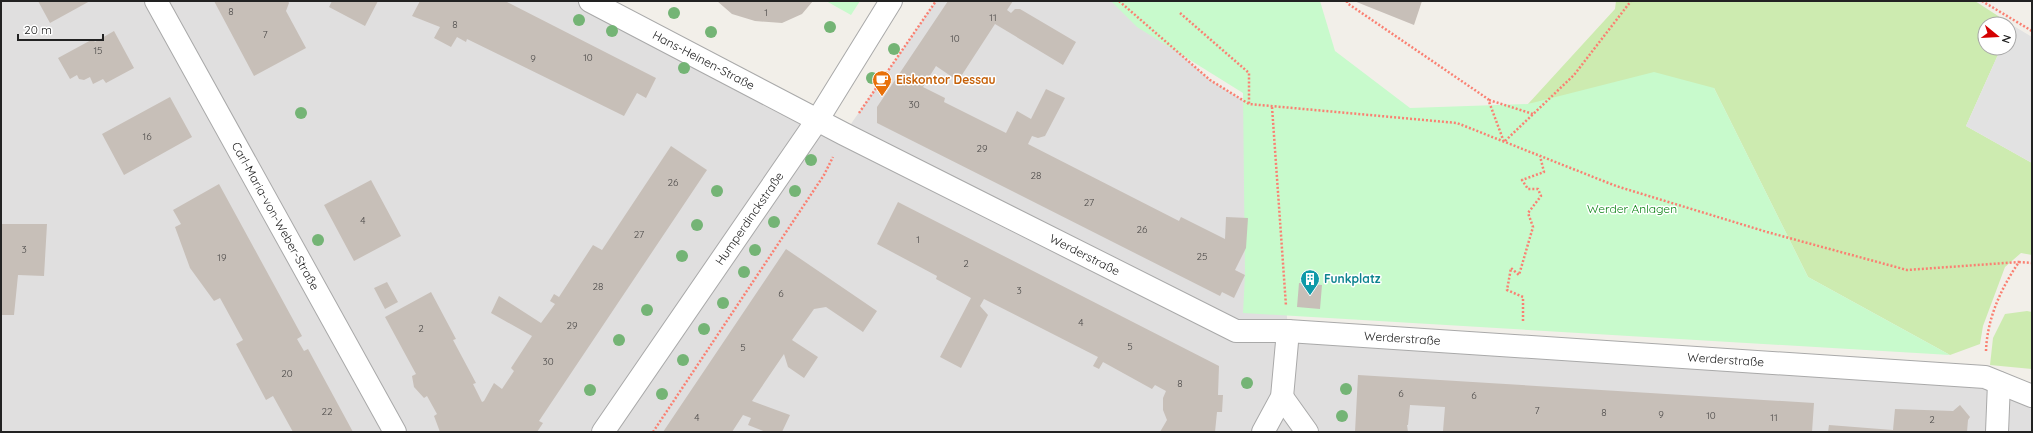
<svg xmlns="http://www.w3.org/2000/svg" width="2033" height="433" font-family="Quicksand,sans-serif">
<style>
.residential{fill:#e0dfdf}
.grass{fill:#cdebb0}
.park{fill:#c8facc}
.parking{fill:#e2e2e2}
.building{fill:#c7bfb8}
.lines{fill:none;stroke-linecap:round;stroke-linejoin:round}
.street-casing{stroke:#a9a9a9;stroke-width:24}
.path{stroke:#fa8072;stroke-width:2.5;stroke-dasharray:2 2;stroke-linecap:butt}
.street{stroke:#fff;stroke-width:22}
.tree{fill:#74b475}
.labels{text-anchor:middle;stroke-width:3;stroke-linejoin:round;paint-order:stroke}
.number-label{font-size:10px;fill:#4b4948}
.street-label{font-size:12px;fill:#222;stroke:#fff}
.food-label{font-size:12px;font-weight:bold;fill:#c56008;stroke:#fff;text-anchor:start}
.park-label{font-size:12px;fill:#0c8416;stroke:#fff}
.culture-label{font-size:12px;font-weight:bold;fill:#0d838f;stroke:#fff;text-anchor:start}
</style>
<rect width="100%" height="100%" fill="#f2efe9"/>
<path class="residential" d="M1,1H590L844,134L936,1H1119L1210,80L1249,104L1272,107L1288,331L1985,377L2032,396V432H1Z"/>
<path class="grass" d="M1616,1H1975L2012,25L2009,31V24H1985V48H2001L1966,126L2032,163V255L2021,253L2005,267L1983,326L1980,344L1950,355L1808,277L1714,88L1528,104L1615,9Z
M2027,311L2032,312V369L1990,365L1993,338L2005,314Z"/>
<path class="park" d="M826,1H860L851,15Z
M1111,1H1320L1335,51L1410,108L1528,104L1654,72L1714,88L1808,277L1950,355L1243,313L1245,275L1243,93L1137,27Z"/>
<path class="parking" d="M2012,25L2032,37V163L1966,126L2001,48H2009V31Z"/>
<path class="building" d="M38,1H90L50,23Z
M214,1H288L289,3L286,11L306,48L254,76Z
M332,1H378L365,26L329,7Z
M420,1H505L656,78L646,98L637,93L624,116L467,39L466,42L457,37L451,47L434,38L440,27L412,16Z
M717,1H813L802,14L782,23L755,21L732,14Z
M948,1H1013L1007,10L1011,13L1015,9H1020L1076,42L1063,65L995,24L958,81L936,66L923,87L945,98L944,102L1006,133L1017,111L1031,119L1046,89L1065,98L1045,136L1038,138L1032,136L1028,144L1179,221L1181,217L1225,239L1226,217L1248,218L1246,248L1235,270L1245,275L1234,298L1222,292L1220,296L877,123V107Z
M1354,1H1422L1414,25Z
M114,31L134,68L106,83L103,79L93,84L90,77L84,80L79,79L77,75L70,79L58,58L93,39L95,42Z
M170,97L192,137L124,175L102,134Z
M671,146L707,170L539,421L543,423L537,432H440L434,416L437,414L427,396L424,398L414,387L412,376L416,374L385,317L431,292L456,339L453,340L476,383L473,384L482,402L484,401L494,383L502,389L514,371L511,368L532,336L491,313L499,296L541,323L555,304L550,301L554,294L559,297L593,245L602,250Z
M371,180L401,236L354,261L324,205Z
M219,184L302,336L297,339L304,351L308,349L353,432H293L273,396L266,400L236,344L243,340L220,298L214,301L190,268L175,227L181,224L173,210Z
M898,202L1219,366L1218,395H1223L1222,412H1217L1215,432H1160L1167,420L1163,410V398L1166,391L1155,385L1152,389L1103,362L1099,369L1093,366L1098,357L984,299L980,306L988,315L961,368L940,357L971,298L936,279L937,276L877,244Z
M1,224H47L44,276L18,275L14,315H1Z
M786,249L877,311L863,332L826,307L814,309L792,340L818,357L804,378L788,367L784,354L752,401L790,415L782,432H766L748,425L751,418L743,415L732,432H663Z
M387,282L398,302L385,309L374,288Z
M1299,283L1322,285L1320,309L1297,307Z
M1358,375L1814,403L1812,432H1452L1443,431L1445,407L1410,405L1408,425H1407L1408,432H1355Z
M1960,405L1970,417L1968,420L1967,432H1828L1829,425L1893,430L1895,409L1953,411Z"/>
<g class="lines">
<g class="street-casing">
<g id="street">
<path id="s1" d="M156,1L395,432"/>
<path id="s2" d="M590,1L844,134L1236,331H1288L1985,377L2032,396"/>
<path d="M1282,397L1307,432"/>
<path id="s3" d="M603,432L818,119L891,1"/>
<path d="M1263,432L1282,397L1288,331"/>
<path d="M1997,432L1999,383"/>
</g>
</g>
<path class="path" d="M1119,1L1210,80L1249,104L1457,123L1616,186L1767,232L1907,270L2019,262
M1347,1V3L1488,99L1504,142L1574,75L1631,1
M1982,1L2032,31
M1180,13L1249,73V104
M1489,100L1533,114
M1272,107L1286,306
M859,113L936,1
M1523,321V297L1507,290L1511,268L1519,275L1533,227L1528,213L1541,196L1538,189H1528L1522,180L1544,172L1540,156
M1986,351C1987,319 2001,288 2019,262L2032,263
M653,432L824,175L833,157"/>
<use href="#street" class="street"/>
</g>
<g class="tree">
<circle cx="674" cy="13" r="6"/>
<circle cx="579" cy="20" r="6"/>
<circle cx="830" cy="27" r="6"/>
<circle cx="612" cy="31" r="6"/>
<circle cx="711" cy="32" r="6"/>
<circle cx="894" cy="49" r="6"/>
<circle cx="684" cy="68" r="6"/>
<circle cx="872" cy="78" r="6"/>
<circle cx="301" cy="113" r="6"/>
<circle cx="811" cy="160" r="6"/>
<circle cx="717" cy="191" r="6"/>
<circle cx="795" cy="191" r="6"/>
<circle cx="774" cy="222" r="6"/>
<circle cx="697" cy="225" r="6"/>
<circle cx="318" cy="240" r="6"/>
<circle cx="755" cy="250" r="6"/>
<circle cx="682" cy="256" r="6"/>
<circle cx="744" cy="272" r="6"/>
<circle cx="723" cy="303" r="6"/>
<circle cx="647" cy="310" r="6"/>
<circle cx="704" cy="329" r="6"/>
<circle cx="619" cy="340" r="6"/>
<circle cx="683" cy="360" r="6"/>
<circle cx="1247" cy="383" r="6"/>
<circle cx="1346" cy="389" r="6"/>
<circle cx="590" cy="390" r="6"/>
<circle cx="662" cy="394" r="6"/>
<circle cx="1342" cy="416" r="6"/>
</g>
<defs>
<g id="cafe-pin" transform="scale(1)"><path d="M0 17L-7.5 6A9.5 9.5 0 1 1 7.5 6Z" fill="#e8710a" stroke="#fff"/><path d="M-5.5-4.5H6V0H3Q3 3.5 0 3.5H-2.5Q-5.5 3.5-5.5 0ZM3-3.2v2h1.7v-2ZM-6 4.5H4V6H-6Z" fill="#fff"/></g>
<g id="building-pin" transform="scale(1)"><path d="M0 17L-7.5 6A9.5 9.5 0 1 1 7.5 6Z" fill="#0f9aa8" stroke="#fff"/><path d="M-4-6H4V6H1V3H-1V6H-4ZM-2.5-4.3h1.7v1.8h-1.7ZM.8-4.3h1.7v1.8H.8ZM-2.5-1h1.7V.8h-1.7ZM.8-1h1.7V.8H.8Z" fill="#fff"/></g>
</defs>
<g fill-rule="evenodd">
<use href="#cafe-pin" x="882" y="80"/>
<use href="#building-pin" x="1310" y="279"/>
</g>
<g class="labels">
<g class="number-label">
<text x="231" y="15">8</text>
<text x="766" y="16">1</text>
<text x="993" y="21">11</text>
<text x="455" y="28">8</text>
<text x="265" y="38">7</text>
<text x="955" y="42">10</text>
<text x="98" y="54">15</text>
<text x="588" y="61">10</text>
<text x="533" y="62">9</text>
<text x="914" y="108">30</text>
<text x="147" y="140">16</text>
<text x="982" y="152">29</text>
<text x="1036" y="179">28</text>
<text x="673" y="186">26</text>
<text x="1089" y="206">27</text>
<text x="363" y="224">4</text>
<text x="1142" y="233">26</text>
<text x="639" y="238">27</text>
<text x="918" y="243">1</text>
<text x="24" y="253">3</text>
<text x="1202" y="260">25</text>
<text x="222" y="261">19</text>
<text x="966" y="267">2</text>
<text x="598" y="290">28</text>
<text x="1019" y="294">3</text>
<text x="781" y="297">6</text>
<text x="1081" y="326">4</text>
<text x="572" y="329">29</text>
<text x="421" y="332">2</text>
<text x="1130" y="350">5</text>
<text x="743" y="351">5</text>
<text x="548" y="365">30</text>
<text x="287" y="377">20</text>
<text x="1180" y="387">8</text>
<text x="1401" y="397">6</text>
<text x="1474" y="399">6</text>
<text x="1537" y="414">7</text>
<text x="327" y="415">22</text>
<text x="1604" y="416">8</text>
<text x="1661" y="418">9</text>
<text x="1711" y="419">10</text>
<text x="697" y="421">4</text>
<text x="1774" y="421">11</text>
<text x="1932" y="423">2</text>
</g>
<g class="street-label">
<text dy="4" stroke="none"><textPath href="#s2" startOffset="128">Hans-Heinen-Straße</textPath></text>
<text dy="4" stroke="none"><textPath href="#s1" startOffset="246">Carl-Maria-von-Weber-Straße</textPath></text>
<text dy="4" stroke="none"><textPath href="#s3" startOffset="259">Humperdinckstraße</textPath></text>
<text dy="4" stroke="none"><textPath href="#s2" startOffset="556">Werderstraße</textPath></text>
<text dy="4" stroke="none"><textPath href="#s2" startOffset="892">Werderstraße</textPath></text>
<text dy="4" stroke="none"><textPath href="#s2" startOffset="1216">Werderstraße</textPath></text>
</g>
<g class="food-label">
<text x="896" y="84">Eiskontor Dessau</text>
</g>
<g class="park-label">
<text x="1632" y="213">Werder Anlagen</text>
</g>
<g class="culture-label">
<text x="1324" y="283">Funkplatz</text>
</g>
</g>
<rect width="2033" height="433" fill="none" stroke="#222222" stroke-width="4"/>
<g transform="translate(1997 36) rotate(108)"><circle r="19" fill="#ffffff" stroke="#a7a7a7"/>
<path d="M0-3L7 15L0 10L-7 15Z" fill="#d40000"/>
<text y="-6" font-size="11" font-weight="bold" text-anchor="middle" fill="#222222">N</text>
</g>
<path d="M18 34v6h85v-6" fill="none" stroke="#222222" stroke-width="2"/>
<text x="24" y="34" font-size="12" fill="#222222" stroke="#ffffff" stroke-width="3" paint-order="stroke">20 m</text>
</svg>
